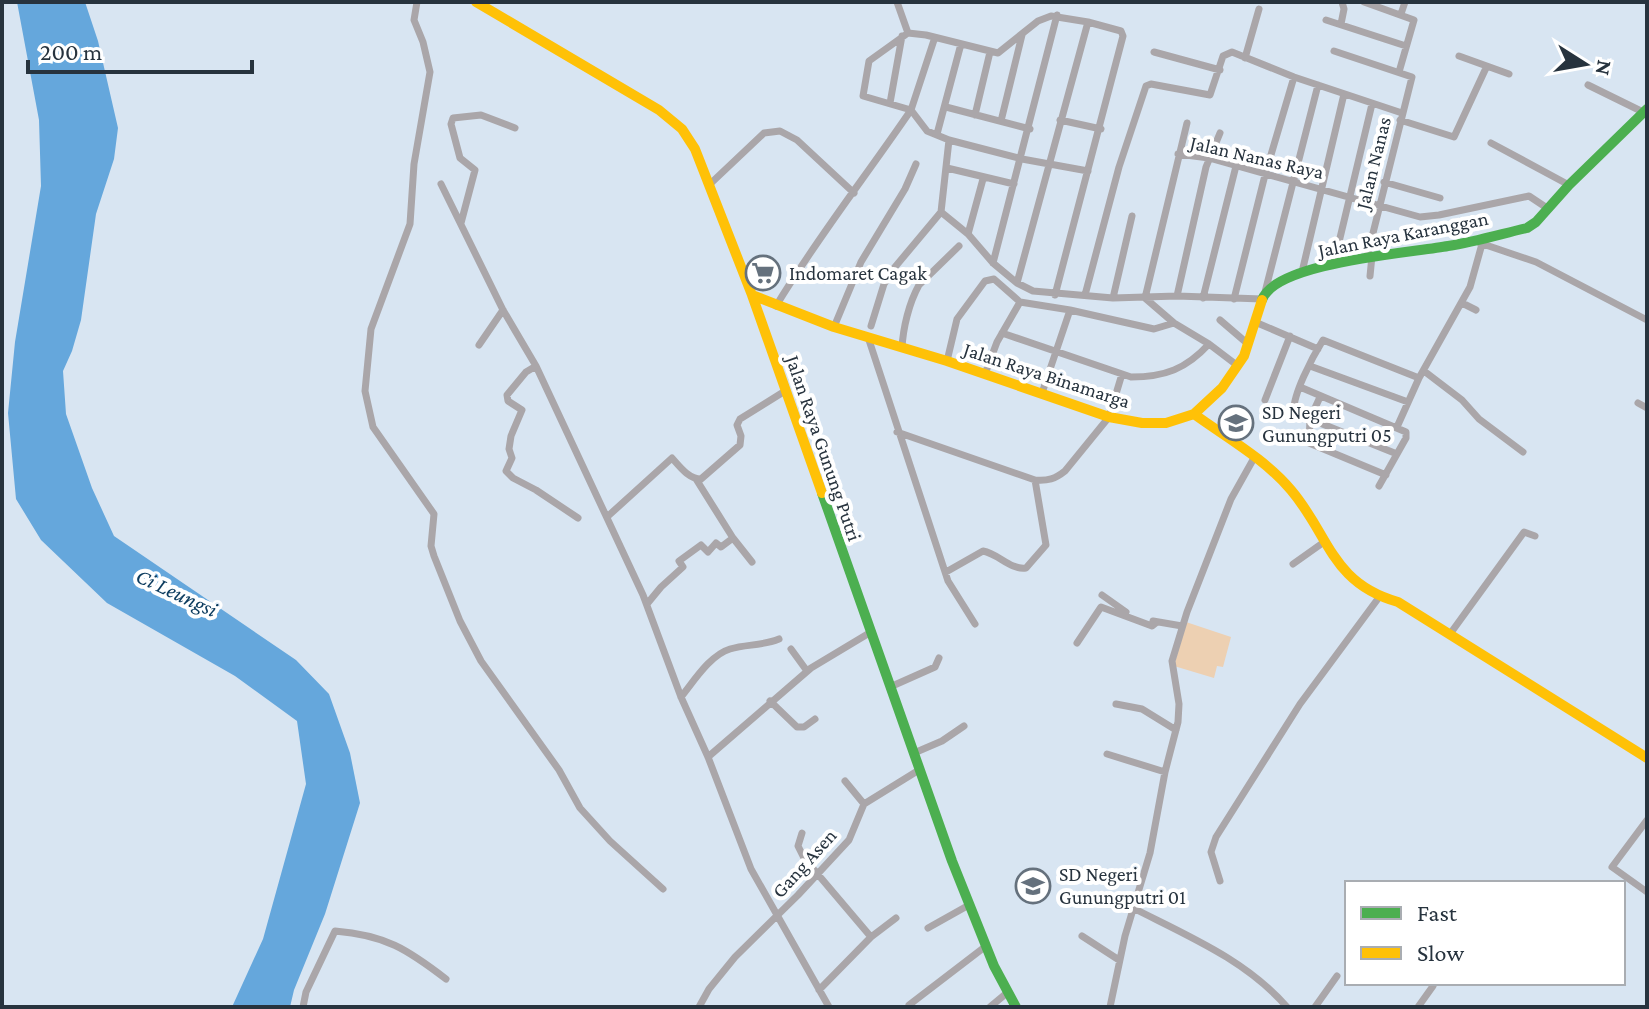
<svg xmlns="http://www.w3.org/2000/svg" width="1649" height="1009" font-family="'Crimson Pro',serif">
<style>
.green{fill:#edd0b2}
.water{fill:#65a7dc}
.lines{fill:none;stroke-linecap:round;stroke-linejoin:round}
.street{stroke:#aaa6a9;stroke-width:7}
.fast{stroke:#4caf50;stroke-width:10}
.slow{stroke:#ffc107;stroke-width:10}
.labels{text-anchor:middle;stroke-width:8;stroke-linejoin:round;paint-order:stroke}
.street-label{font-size:20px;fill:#27333e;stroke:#fff}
.poi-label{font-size:20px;fill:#27333e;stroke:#fff;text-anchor:start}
.water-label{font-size:22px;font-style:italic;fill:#0b3b5e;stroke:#fff}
</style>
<rect width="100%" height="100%" fill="#d8e5f2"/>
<path class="green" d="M1186,622L1231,637L1223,667L1217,666L1214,678L1174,666Z"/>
<path class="water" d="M17,2H85L98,41L118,128L114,159L96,214L81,320L72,351L63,371L66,414L92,488L114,536L296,660L329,694L350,753L360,803L325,914L294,990L290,1007H232L263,939L306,784L297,721L235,676L107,603L41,540L16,499L8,413L15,342L41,186L39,120Z"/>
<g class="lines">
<path class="street" d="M417,2L414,20L423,42L430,72L414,164L410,224L371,329L365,391L373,427L434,514L431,546L434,556L460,621L481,661L559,770L580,808L610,841L663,889
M897,2L908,33
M1364,2L1414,20L1399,72
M1401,14L1405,2
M1326,20L1406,46
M1341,24L1344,9L1342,2
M935,37L911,110L927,131L949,140L1022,159L1088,171
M1334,51L1412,77L1367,257
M1154,52L1220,70
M1459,56L1509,74
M1245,58L1259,9
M1588,85L1643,112
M890,103L902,36
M946,107L1030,129
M975,115L990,52
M1060,120L1101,129
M1400,120L1454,137L1486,68
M1001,121L1022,35
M1187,123L1145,298L1174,323L1209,344L1238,366
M937,134L961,44
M949,140L941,212L968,234L993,263L1017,283L1033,291L1113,298L1177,296L1262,299
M1491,143L1569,185
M1178,154L1209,158L1420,217L1439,215L1529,196L1547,208
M947,168L1014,184
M1384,182L1440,198
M441,184L503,310L536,366L643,595L681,697L708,757L751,869L829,1007
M709,185L764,133L780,131L797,140L854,193
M461,223L475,170L460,158L451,124L453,118L481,115L515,128
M968,234L983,179
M1480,243L1536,262L1647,320
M993,263L1057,15
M1334,263L1372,104
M1302,272L1344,94
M1370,276L1372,256
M1017,283L1088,22
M1265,292L1318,85
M1085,295L1119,167L1146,86L1151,84L1210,95L1223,56L1232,52L1294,77L1402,113
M1177,296L1206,167L1220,133
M1113,298L1132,216
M1203,298L1236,166
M1234,299L1265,175L1294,77
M1020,302L1070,310L1042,393
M1462,303L1476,310
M776,306C817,238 866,176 911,110L863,96L869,61L908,33L926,35L998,53L1038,21L1051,16L1088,22L1121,31L1123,36L1055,295
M1070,310L1154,329L1174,323
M1220,320L1248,344
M1255,322L1318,349
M871,326L884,284L895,267L941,212
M834,327L861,262L905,189L916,164
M1002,333L1131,377C1165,377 1186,369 1209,344
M868,337L948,581L975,624
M479,345L503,310
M902,348C903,328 909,303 919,285L959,246
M947,361L957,319L985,281L994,279L1020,302
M536,366L526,372L507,395L508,401L522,410L511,436L509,449L512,458L506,471L513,478L536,490L578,518
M1310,366L1408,402
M1424,371L1462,400L1479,419L1523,452
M985,374L997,342L1020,302
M1300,387L1406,432V438L1379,486
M1320,397L1310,419L1309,443L1386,475
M1265,400L1290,336
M1638,403L1647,408
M1298,416L1294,414C1291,397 1313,356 1323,340L1419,378
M1310,419L1397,454
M1397,427L1419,378L1470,287L1482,244
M897,432L1035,480C1048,481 1055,479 1065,471L1109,417L1122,374
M696,479L733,538
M607,517L672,458C680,467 689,479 701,479L740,445L741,436L737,425L740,419L785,391
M1293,564L1324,542
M946,572L983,551C999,554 1010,570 1026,568L1046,545L1035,480
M1102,595L1126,612
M647,604L661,587L683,567L679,561L701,545L708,552L716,543L721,547L733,538L752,562
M1153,621L1182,626
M1450,634L1524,532L1535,536
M1077,643L1101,607L1152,626L1157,622
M791,649L807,671
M890,687L935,667L939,658
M681,697C694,681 710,655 730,649C747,644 762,646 779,639
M770,701L797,727H804L815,719
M1116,704L1142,709L1176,730
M914,753L942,741L964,726
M1107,754L1165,772
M708,757L811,668L871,632
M845,781L864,804
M1647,820L1612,867L1647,892
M802,833L798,846L804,858L871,937L896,918
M1220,881L1211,852L1216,837L1300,704L1380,596
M1133,908C1188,936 1246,960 1287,1007
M928,928L969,905
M1082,936L1119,960
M819,990L871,937
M909,1005L986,946
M303,1007L306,992L335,931C385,935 407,949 446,979
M699,1007L709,989L735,957L798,895L849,840L864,804L919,770
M990,1007L1008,992
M1110,1007L1125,936L1150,853L1165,772L1178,722L1179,704L1172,661L1187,612L1231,499L1254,458
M1315,1007L1337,976
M1418,1007L1433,986"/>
<path class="fast" d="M1262,300C1275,262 1411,253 1448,246C1475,242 1501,234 1527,228L1536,222L1569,185L1647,109
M822,493L952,861L994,966L1016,1007"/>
<path class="slow" d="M476,2L659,110L682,129L695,149L752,295L822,493
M752,295L834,327L947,361L1109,417L1142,423H1166L1194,414L1222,388L1244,356L1262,300
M1194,414C1227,438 1265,459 1291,490C1330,536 1331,583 1398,602L1647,758"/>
</g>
<defs>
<g id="supermarket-ring" transform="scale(1.8)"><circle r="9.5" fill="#fff" stroke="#65717d" stroke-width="1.5"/><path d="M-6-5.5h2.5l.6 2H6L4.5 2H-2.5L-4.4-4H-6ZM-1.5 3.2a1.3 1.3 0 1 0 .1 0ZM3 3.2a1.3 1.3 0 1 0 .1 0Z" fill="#65717d"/></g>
<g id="school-ring" transform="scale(1.8)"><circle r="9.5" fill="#fff" stroke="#65717d" stroke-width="1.5"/><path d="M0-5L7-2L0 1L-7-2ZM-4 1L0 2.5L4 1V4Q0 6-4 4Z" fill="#65717d"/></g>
</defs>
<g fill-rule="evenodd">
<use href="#supermarket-ring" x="763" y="273"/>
<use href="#school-ring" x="1236" y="423"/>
<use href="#school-ring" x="1033" y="886"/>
</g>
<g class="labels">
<g class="street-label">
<text transform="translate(1257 157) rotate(13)" y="7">Jalan Nanas Raya</text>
<text transform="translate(1373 163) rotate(-76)" y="7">Jalan Nanas</text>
<text transform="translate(1403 234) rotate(-11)" y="7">Jalan Raya Karanggan</text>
<text transform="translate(1047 375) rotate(18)" y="7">Jalan Raya Binamarga</text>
<text transform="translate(824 448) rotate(71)" y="7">Jalan Raya Gunung Putri</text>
<text transform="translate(804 863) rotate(-48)" y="7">Gang Asen</text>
</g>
<g class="poi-label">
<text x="789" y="280">Indomaret Cagak</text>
<text x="1262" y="419">SD Negeri<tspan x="1262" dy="23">Gunungputri 05</tspan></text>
<text x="1059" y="881">SD Negeri<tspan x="1059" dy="23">Gunungputri 01</tspan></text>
</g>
<g class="water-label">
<text transform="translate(177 592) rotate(25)" y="8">Ci Leungsi</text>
</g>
</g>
<rect width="1649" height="1009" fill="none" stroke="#27333e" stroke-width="8"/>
<rect x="1345" y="881" width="280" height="104" fill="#ffffff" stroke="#a9adb2" stroke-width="2"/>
<rect x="1361" y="907" width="40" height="12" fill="#4caf50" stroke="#a9adb2" stroke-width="2"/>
<text x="1417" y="921" font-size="24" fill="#27333e">Fast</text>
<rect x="1361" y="947" width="40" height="12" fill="#ffc107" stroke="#a9adb2" stroke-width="2"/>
<text x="1417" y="961" font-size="24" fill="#27333e">Slow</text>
<g transform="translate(1585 64) rotate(101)" stroke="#ffffff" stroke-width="6" paint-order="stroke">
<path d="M0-6L14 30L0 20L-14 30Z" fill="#27333e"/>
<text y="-12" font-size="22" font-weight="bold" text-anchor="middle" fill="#27333e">N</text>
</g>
<path d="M28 60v12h224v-12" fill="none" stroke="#27333e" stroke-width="4"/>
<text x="40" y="60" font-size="24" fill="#27333e" stroke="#ffffff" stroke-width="6" paint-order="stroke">200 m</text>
</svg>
